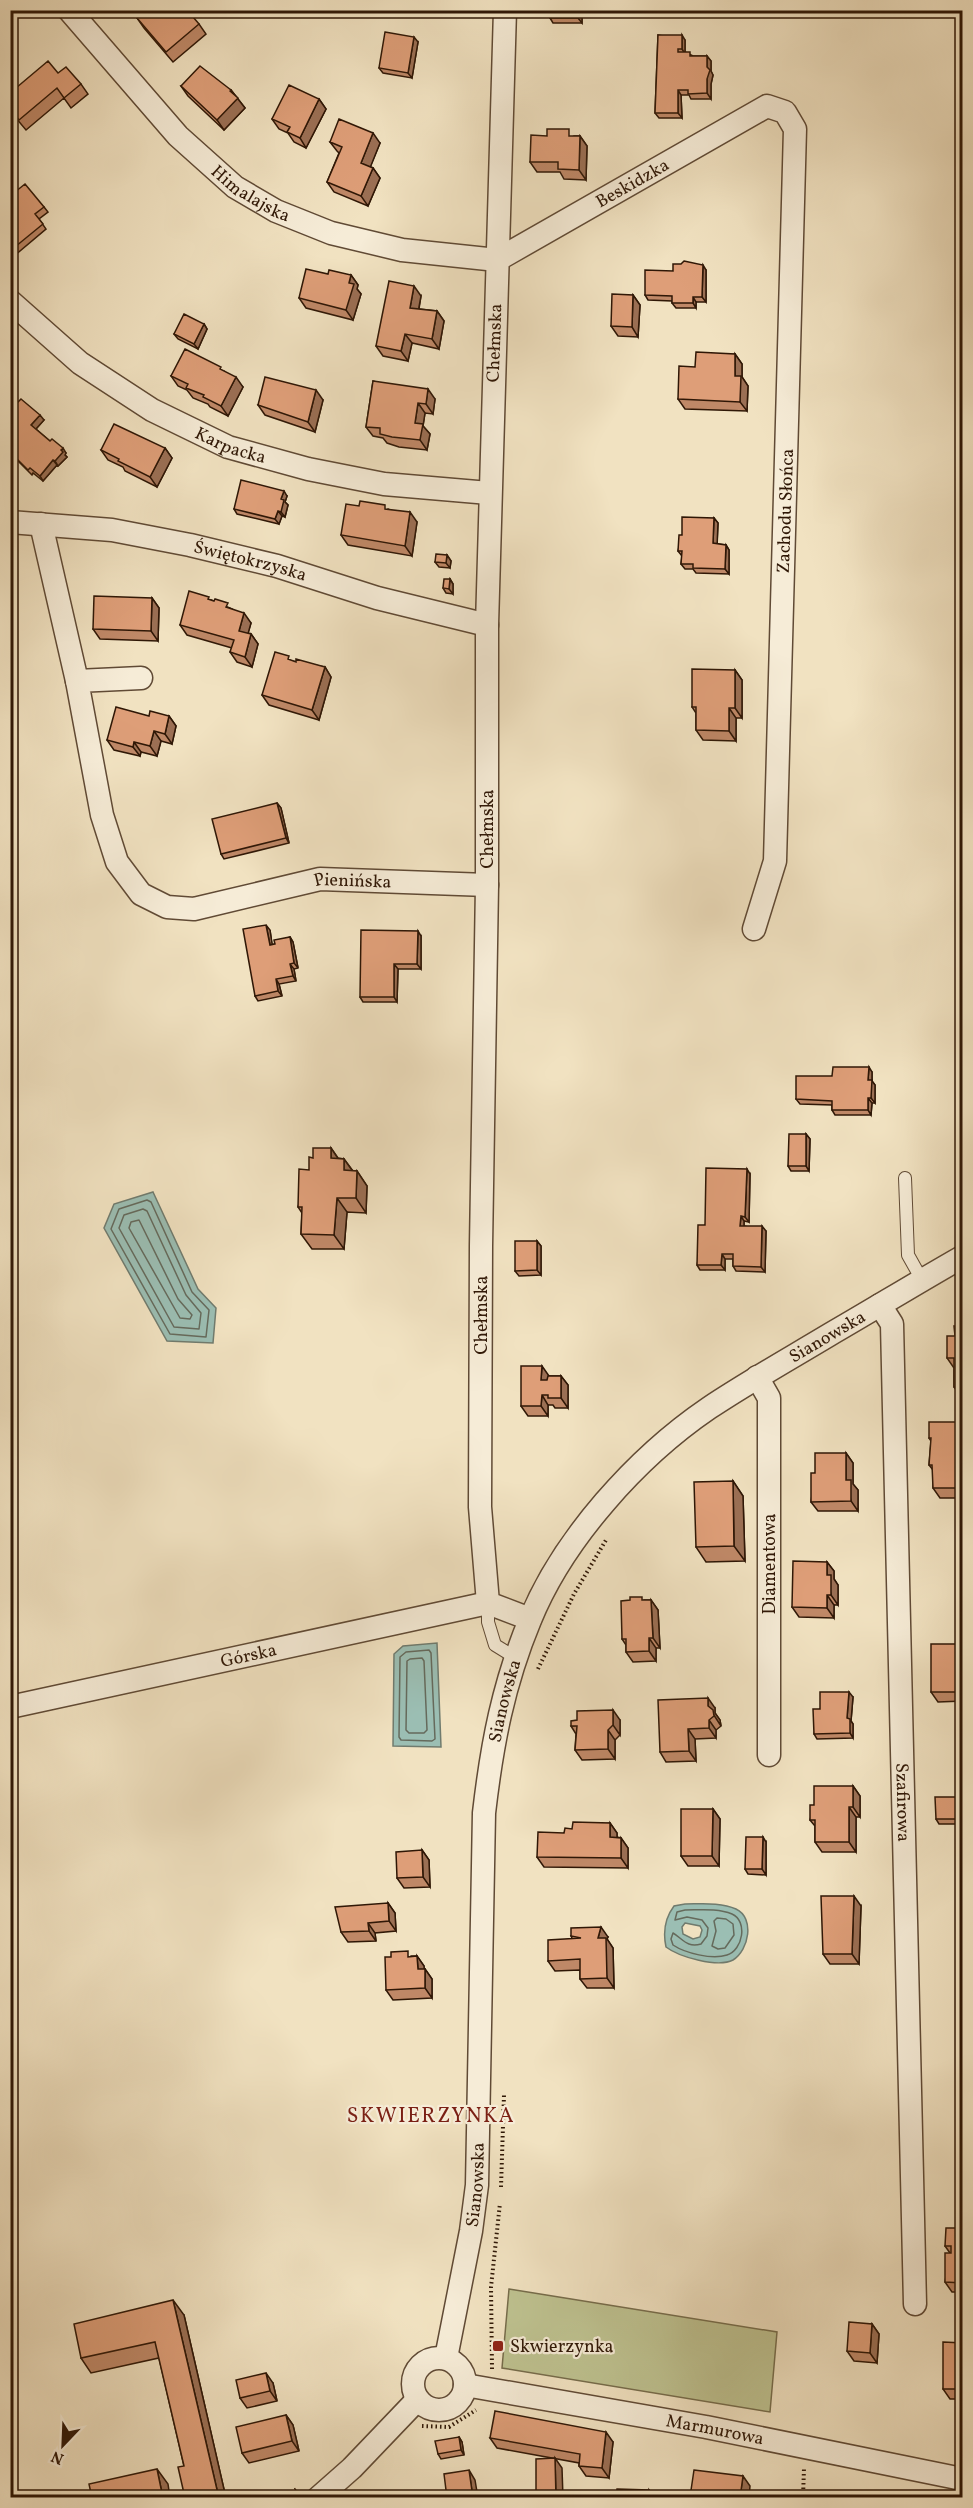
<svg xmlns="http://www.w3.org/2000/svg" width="973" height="2508" font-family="Vollkorn,serif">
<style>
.park{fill:#bec290;stroke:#766c4b;stroke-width:1.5}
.water{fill:#9bbeb3;stroke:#707b6e;stroke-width:1.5;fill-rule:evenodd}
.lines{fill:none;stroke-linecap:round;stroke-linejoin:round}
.shore{stroke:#656a5c;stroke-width:1.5}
.service-casing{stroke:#604a35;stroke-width:14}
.minor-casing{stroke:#604a35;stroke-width:25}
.path{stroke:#2f1706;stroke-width:4;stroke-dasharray:1.5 3;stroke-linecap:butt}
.service{stroke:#f6ecd7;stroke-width:12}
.minor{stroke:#f6ecd7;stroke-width:22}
.wall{fill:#bf8867;stroke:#2f1706;stroke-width:1.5}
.shaded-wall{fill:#9b6f54;stroke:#2f1706;stroke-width:1.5}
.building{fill:#de9e78;stroke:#2f1706;stroke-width:1.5}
.poi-dot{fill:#8f2418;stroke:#f6ecd7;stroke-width:2}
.labels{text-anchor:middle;stroke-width:4.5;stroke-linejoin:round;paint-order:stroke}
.street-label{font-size:18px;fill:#2f1706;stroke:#f6ecd7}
.poi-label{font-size:18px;fill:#2f1706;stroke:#f6ecd7;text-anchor:start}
.quarter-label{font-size:21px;letter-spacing:1.5px;fill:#7a1f14;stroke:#f6ecd7}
</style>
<rect width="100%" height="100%" fill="#f1e2c1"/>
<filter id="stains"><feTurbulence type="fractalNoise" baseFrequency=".00333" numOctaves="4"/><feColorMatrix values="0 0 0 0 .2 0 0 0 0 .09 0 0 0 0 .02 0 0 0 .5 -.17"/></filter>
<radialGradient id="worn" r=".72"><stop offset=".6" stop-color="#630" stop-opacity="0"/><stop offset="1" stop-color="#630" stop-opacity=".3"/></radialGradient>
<path class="park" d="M509,2289L777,2332L770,2412L502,2368Z"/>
<path class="water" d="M153,1192L198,1289L216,1308L213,1343L167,1341L104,1228L114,1204Z
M437,1643L441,1747L393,1746L394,1654L403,1646Z
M685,1904C701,1904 721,1902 736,1909C755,1918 749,1950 733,1960C718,1968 679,1957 666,1947C663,1933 665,1918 674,1906ZM685,1923L700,1926L702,1930L700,1937L693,1939L683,1934L682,1927Z"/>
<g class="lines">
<path class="shore" d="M147,1200L151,1202L192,1292L209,1310L206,1337L170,1334L111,1229L119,1209Z
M143,1209L147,1211L186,1295L201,1313L199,1329L174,1327L119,1228L124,1215Z
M139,1220L178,1299L192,1315L190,1319L180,1318L129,1228L131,1222Z
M429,1650L431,1653L435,1739L432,1741L401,1740L399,1737L400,1657L406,1652Z
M422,1658L424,1661L427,1730L424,1733H409L406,1730L407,1661L410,1659Z
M685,1910C700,1910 718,1908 732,1914C748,1921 743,1950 727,1955C712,1960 685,1953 673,1945L671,1939L673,1933C683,1939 687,1948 701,1944L707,1936L708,1928L702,1920L687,1917L675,1920L677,1912Z
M717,1918L726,1919L733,1924L734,1935L725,1948L718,1949L712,1946L716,1931L714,1921Z"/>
<g class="service-casing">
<path id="service" d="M905,1178L908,1255L922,1280
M488,1603V1622L495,1645L516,1658"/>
</g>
<g class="minor-casing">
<g id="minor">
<path id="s1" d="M69,10L178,136L235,187L276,211L331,233L402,250L497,260L767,106L785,112L795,129L775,861L754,929"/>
<path d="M505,10L487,625V885L481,1246L480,1507L488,1603L530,1619"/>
<path id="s2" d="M10,301L80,363L152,410L228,447L308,469L384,484L489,493"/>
<path id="s3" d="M10,522L112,530L190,545L277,566L377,598L487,625"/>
<path d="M41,524L77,681"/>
<path id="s4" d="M141,678L77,681L102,815L117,862L141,894L167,907L194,909L320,879L487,885"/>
<path id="s5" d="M880,1305L892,1324L915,2304"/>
<path d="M757,1377L769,1398V1755"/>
<path id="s6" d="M10,1707L488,1603"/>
<path id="s7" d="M446,2358L471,2231L477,2185L484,1813C492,1744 503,1685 530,1620C563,1539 637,1457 709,1408C748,1382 789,1359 829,1335C874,1309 918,1282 962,1257"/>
<circle cx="439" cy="2384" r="26"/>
<path id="s8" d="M465,2385L706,2427L962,2479"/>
<path d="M318,2498L352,2468L417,2400"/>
</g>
</g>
<path class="path" d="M538,1669L574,1594L606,1540
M501,2187L504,2095
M492,2369L491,2287L500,2203
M422,2426L449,2427L476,2410
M284,2498L298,2488
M803,2498L804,2468"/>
<use href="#service" class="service"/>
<use href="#minor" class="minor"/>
</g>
<path class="wall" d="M550,10H582V23H553L550,18Z
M137,18L199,24L206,34L173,62L144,28Z
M658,35L685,40V52L693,56H707L711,61V71L713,75L711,84V99H691L689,95H681L682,118H659L655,113Z
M418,42L412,78L383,73L379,68Z
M58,73L81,84L88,94L71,108L64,98L26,130L10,111V93Z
M181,86L231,90L245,108L224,130L188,96Z
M319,99L326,109L306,148L294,142L288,133L279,129L272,119Z
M574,136H580L587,146L586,180L564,179L560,172H537L530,162Z
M330,142L380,143L370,167L373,168L380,178L368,206L334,192L327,182L339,153L337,151Z
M10,196L44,207L48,212L39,219L46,229L14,256L10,252Z
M706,270V302H696V308H676L672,303V301L648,300L645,295L673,271Z
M328,274L351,275L358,285L357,289L361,294L353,320L306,308L299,298Z
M633,295L640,305L638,337L618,336L611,326Z
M421,296L419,309L437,311L444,321L439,349L412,343L408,361L383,356L376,346Z
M204,324L207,329L198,349L178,339L174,334Z
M735,354L742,364V377L748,386L747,411L685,409L678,399L695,367Z
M224,371L243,387L228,416L210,407L208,404L193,398L187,390L178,386L171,376Z
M373,381L435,399L433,414L425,413L423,426L430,434L427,450L399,447L387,443L383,438L373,436L366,427Z
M323,400L315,432L265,415L258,405Z
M10,410L44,420L36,429L50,441L66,453L65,455L67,457L58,466L57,465L43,481L33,473L32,475L13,456L10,459Z
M165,448L172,458L157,487L125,471L123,467L108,460L101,450Z
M287,496L285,502L288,505L285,517L282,516L279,524L237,514L234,509Z
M388,509L417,522L412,556L348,545L341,535Z
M714,518L718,523L717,544L726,545L729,550V574L696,573L693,569H685L681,564L682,556L678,551L682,535Z
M447,555L451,561L450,568L439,567L435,562Z
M450,579L453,584V594L446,593L443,588Z
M152,598L159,608L158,641L100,639L93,629Z
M211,600L232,609L251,623L248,633L251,634L258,644L252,667L237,662L230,652L232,648L187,635L180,625Z
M292,661L325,667L331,677L319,720L269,705L262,695Z
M735,670L742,680V718H736V741L703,740L696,730V713L692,707Z
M149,716H169L176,726L172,744L161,741L157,756L141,752L140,756L114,750L107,740Z
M277,803L281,808L289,843L224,859L221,854Z
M270,930L272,945L290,937L293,942L298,968L294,969L296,981L279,984L282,996L258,1001L255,996Z
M421,936V969H398L397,1002H363L360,997Z
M872,1072V1081L875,1085V1103H872L871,1115H835L832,1110V1105L800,1104L796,1099L832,1076Z
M806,1134L810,1139L809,1171H791L788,1166Z
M331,1148L338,1158L344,1159L353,1171H357L367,1186L366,1213L347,1212L344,1249H312L301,1234L302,1213L298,1207L313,1158Z
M750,1174L749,1222L744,1221V1226L766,1231L765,1272L736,1271L733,1266V1259H725V1270H700L697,1265L705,1225Z
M537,1241L541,1246V1275L519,1276L515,1271Z
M963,1326V1397H961L954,1387V1368L947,1358L955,1336Z
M549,1376H561L568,1385V1408H555L553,1405H548V1416H528L521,1406Z
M963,1422V1498H940L933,1488V1470L929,1465L931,1441L929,1438Z
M846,1453L853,1463V1484L858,1490V1511H818L811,1502L815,1473Z
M733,1481L743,1496L745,1561L706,1562L696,1547Z
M827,1562L834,1571V1579L838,1585V1605H834V1618L799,1617L792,1607Z
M644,1600H651L658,1610L660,1648H656V1661L633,1662L626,1652V1645L622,1639Z
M957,1644L963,1651V1701L938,1702L931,1692Z
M853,1697L851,1721L853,1724V1738L817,1739L814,1734L820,1709Z
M715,1708V1713L720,1720L721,1726L716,1730V1738L695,1739L696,1761L666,1762L660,1752Z
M620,1720V1735L615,1740V1759L582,1760L575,1750L576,1734L571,1726Z
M963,1772V1824H939L936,1819L956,1797Z
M853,1786L860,1796V1817H856V1852H822L815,1842V1826L810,1820L814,1805Z
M713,1809L720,1819L719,1866H688L681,1856Z
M610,1823L617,1833V1837L621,1838L628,1848V1868L544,1867L537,1857L564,1833L572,1829Z
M766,1842V1875L748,1874L745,1869Z
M422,1850L429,1860L430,1887L404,1888L397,1878Z
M388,1903L395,1913L396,1931L375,1933L376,1941L348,1942L341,1932Z
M861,1906L859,1964H830L823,1954Z
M571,1936L608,1937L607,1939L613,1948L614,1988H587L580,1979V1970L555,1971L548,1961L572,1938Z
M411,1956H417L424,1966V1969H425L432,1979V1998L393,2000L386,1990Z
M963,2228V2292H952L945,2282L950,2253L945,2246Z
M184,2315L226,2498H185L184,2466L159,2358L91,2373L81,2358Z
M872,2324L879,2334L877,2363L854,2361L847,2351Z
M963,2343V2399H950L943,2389Z
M273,2383L277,2401L247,2408L240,2398Z
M286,2415L293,2425L299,2451L249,2463L242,2453Z
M459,2437L462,2442L464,2455L441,2459L438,2454Z
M490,2438L613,2442L609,2478L586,2476L579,2466V2463L497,2448Z"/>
<path class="shaded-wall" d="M578,10H582V23L578,18Z
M682,35L685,40V54L682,49Z
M414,37L418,42L412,78L408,73Z
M707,56L711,61V71L713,75L711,84V99L707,93Z
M231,90L245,108L224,130L217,120Z
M678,90L681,95L682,118L678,113Z
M319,99L326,109L306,148L300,138Z
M373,133L380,143L368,173L361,163Z
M580,136L587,146L586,180L579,170Z
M373,168L380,178L368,206L361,196Z
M703,265L706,270V302L702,297Z
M351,275L358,285L357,289L361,294L353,320L346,310L349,283Z
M414,286L421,296L417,318L410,308Z
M633,295L640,305L638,337L632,327Z
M693,297L696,302V308L693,303Z
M437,311L444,321L439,349L432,339Z
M204,324L207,329L198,349L194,344Z
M405,334L412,343L408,361L401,351Z
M735,354L742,364V377L748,386L747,411L740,402L735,376Z
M236,377L243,387L228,416L221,406Z
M428,389L435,399L433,414L426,404Z
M316,390L323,400L315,432L308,422Z
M418,403L425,413L423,426L430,434L427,450L420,440L415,423Z
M40,415L44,420L35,430L31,425Z
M63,448L66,453L65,455L67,457L58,466L55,461Z
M165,448L172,458L157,487L150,477Z
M53,460L57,465L43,481L40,476Z
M284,491L287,496L285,502L288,505L285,517L281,512V499Z
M278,511L282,516L279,524L275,519Z
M410,512L417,522L412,556L405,546Z
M714,518L718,523L717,548L713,543Z
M726,545L729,550V574L725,569Z
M447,555L451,561L450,568L446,563Z
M450,579L453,584V594L449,589Z
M152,598L159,608L158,641L151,631Z
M244,613L251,623L246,641L239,631Z
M251,634L258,644L252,667L245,657Z
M325,667L331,677L319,720L312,710Z
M735,670L742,680V718L735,708Z
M729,708L736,718V741L729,731Z
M169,716L176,726L172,744L165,734Z
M154,731L161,741L157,756L150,746Z
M134,742L141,752L140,756L133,747Z
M277,803L281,808L289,843L286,838Z
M266,925L270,930L273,950L270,945Z
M418,931L421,936V969L417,964Z
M290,937L293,942L298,968L294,963Z
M290,964L294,969L296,981L293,976Z
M394,964L398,969L397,1002L394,997Z
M276,979L279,984L282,996L278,991Z
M869,1067L872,1072V1081L875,1085V1103L871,1098L868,1080Z
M868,1098L872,1103L871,1115L868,1110Z
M806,1134L810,1139L809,1171L806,1166Z
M331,1148L341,1163L331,1158Z
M344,1159L354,1173L344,1170Z
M747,1169L750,1174L749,1222L745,1217Z
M357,1171L367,1186L366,1213L356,1198Z
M337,1198L347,1212L344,1249L334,1235Z
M741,1216L744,1221V1231L740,1226Z
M762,1226L766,1231L765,1272L761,1267Z
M537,1241L541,1246V1275L537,1270Z
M722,1254L725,1259V1270L721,1265Z
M542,1366L549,1376L548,1390L541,1380Z
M561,1376L568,1385V1408L561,1398Z
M542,1395L548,1405V1416L541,1406Z
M846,1453L853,1463V1484L858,1490V1511L851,1501L846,1480Z
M733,1481L743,1496L745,1561L734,1546Z
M827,1562L834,1571V1579L838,1585V1605L831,1595L827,1575Z
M827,1595L834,1605V1618L827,1608Z
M651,1600L658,1610L660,1648L653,1638Z
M649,1638L656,1648V1661L649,1651Z
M957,1644L963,1651V1698L958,1692Z
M849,1692L853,1697L851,1721L853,1724V1738L850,1733L847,1718Z
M708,1698L715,1708V1713L720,1720L721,1726L708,1706Z
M613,1710L620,1720V1735L613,1725Z
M709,1720L716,1730V1738L709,1728Z
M688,1729L695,1739L696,1761L689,1751Z
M608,1730L615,1740V1759L608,1749Z
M853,1786L860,1796V1817L853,1807Z
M849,1807L856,1817V1852L849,1842Z
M713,1809L720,1819L719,1866L712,1856Z
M610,1823L617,1833V1847L610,1837Z
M763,1837L766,1842V1875L762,1869Z
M621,1838L628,1848V1868L621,1858Z
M422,1850L429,1860L430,1887L423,1877Z
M854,1896L861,1906L859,1964L852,1954Z
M388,1903L395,1913L396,1931L389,1921Z
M368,1923L375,1933L376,1941L369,1931Z
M601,1927L608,1937L607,1939L613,1948L614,1988L607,1978L598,1938Z
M417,1956L424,1966L425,1979L418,1969Z
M425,1969L432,1979V1998L425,1988Z
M173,2300L184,2315L226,2498H220L218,2494Z
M872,2324L879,2334L877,2363L870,2353Z
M266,2373L273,2383L277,2401L270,2391Z
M286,2415L293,2425L299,2451L292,2441Z
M606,2432L613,2442L609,2478L602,2468Z
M459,2437L462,2442L464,2455L461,2450Z
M555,2458L562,2468L563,2498H556Z
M157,2469L168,2484L170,2498H163Z
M469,2470L475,2480L478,2498H473Z
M743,2476L750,2486L749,2498H740Z
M649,2490L654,2498H649Z"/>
<path class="building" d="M145,10H180L184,15L188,11L199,24L166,52L137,18Z
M550,10H578V18H550Z
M385,32L414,37L408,73L379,68Z
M658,35H682V49H678V52H690V56H707V67L710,70L707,79V93L688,94V90H678V113H655Z
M48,61L58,73L66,67L81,84L64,98L57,88L19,120L10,109V93Z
M200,66L231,90L230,91L238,98L217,120L181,86Z
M289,85L319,99L300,138L287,132L290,127L272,119Z
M339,119L373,133L361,163L373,168L361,196L327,182L342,147L330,142Z
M547,129H569V136H580L579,170L558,169V162H530L531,135L547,136Z
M25,184L44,207L35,214L43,224L10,251V196Z
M684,261L703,265L702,297H693V303H672V296L645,295V270L673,271V264H681Z
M306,269L328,274L329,270L351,275L349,283L354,284L346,310L299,298Z
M389,281L414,286L410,308L437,311L432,339L405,334L401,351L376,346Z
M612,294L633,295L632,327L611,326Z
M184,314L204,324L194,344L174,334Z
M185,349L221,367L220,369L236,377L221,406L203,397L204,395L186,388L188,384L171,376Z
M696,352L735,354V376H741L740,402L678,399L679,366L695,367Z
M265,377L316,390L308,422L258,405Z
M373,381L428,389L426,404L418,403L415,423L423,424L420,440L392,437L380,434V428L366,427Z
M21,399L40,415L31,425L50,441L52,439L63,448L61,450L63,452L55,461L53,460L40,476L30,468L28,470L10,452V410Z
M114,424L165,448L150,477L118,461L119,459L101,450Z
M241,480L284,491L281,499L284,500L281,512L278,511L275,519L234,509Z
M360,501L385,505V509L410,512L405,546L341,535L346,504L359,506Z
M682,517L714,518L713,543L726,545L725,569L693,568V564H681L682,551H678L679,535H682Z
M436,554L447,555L446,563L435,562Z
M444,579H450L449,589L443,588Z
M189,591L209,597L208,599L214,601L215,599L228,603L226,607L244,613L239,631L251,634L245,657L230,652L234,640L180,625Z
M94,596L152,598L151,631L93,629Z
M275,652L289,656L288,659L296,662V659L325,667L312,710L262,695Z
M692,669L735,670V708H729V731L696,730V707H692Z
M116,707L149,716L150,711L169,716L165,734L154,731L150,746L134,742L133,747L107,740Z
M277,803L286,838L221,854L212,819Z
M266,925L270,945L275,944L274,940L290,937L294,963L290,964L293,976L276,979L278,991L255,996L243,929Z
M361,930L418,931L417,964H394V997H360Z
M833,1067H869L868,1080H872L871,1098H868V1110H832V1101L796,1099V1076H832Z
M789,1134H806V1166H788Z
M313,1148H331V1158L344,1159V1170L357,1171L356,1198H337L334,1235L301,1234L302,1207H298L299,1169L309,1170V1157L313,1158Z
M706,1168L747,1169L745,1217L741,1216L740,1226H762L761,1267L733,1266V1254H722L721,1265H697L698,1225H705Z
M515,1241H537V1270L515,1271Z
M954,1326H963V1387H954V1358H947V1336H955Z
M521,1366H542L541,1380H547L548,1376H561V1398H548V1395H542L541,1406H521Z
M929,1422H963V1488H933L932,1465H929L931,1438H929Z
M815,1453H846V1480H851V1501L811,1502V1473H815Z
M733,1481L734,1546L696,1547L694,1482Z
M793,1561L827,1562V1575H831V1595H827V1608L792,1607Z
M630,1597H642V1600H651L653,1638H649V1651L626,1652V1639H622L621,1601L630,1600Z
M931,1644H957L958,1692H931Z
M820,1692H849L847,1718L850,1719V1733L814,1734L813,1709H820Z
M708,1698V1706L713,1710L714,1716L709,1720V1728L688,1729L689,1751L660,1752L658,1700Z
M613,1710V1725L608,1730V1749L575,1750L577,1726H571V1721L577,1720V1711Z
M956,1772H963V1819H936L935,1797H956Z
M814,1786H853V1807H849V1842H815V1820H810V1805H814Z
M681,1809H713L712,1856H681Z
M573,1822L610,1823V1837L621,1838V1858L537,1857L538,1832L564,1833L565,1828L572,1829Z
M746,1837H763L762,1869H745Z
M422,1850L423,1877L397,1878L396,1852Z
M821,1896H854L852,1954H823Z
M388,1903L389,1921L368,1923L369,1931L341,1932L335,1907Z
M601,1927L598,1938H606L607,1978L580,1979V1959L548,1961V1940L581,1938L571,1936V1928Z
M408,1951V1957L417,1956L418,1969H425V1988L386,1990L385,1957H391V1952Z
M946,2228H963V2283L945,2282V2253H951V2246H945Z
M173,2300L218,2494L201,2498H185L178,2467L184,2466L155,2342L81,2358L74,2324Z
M849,2322L872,2324L870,2353L847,2351Z
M943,2342L963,2343V2389H943Z
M266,2373L270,2391L240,2398L236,2380Z
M495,2411L606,2432L602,2468L579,2466L580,2454L490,2438Z
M286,2415L292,2441L242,2453L236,2427Z
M459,2437L461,2450L438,2454L435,2441Z
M555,2458L556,2498H536V2459Z
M157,2469L163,2498H92L89,2484Z
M469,2470L473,2498H447L444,2474Z
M694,2470L743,2476L740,2498H682V2496L690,2497Z
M617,2489L649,2490V2498H616Z"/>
<rect class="poi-dot" x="492" y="2340" width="12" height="12" rx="3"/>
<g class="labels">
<g class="street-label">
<text dy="6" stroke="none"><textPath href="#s1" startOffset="674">Beskidzka</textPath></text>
<text dy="6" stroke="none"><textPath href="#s1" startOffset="260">Himalajska</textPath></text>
<text transform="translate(494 343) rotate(-88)" y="6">Chełmska</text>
<text dy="6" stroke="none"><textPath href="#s2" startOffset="266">Karpacka</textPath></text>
<text transform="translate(785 511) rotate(-88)" y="6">Zachodu Słońca</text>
<text dy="6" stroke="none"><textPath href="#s3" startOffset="244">Świętokrzyska</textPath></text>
<text transform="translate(487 829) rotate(-90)" y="6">Chełmska</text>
<text dy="6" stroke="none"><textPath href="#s4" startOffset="508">Pienińska</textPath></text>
<text transform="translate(481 1315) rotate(-90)" y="6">Chełmska</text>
<text dy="6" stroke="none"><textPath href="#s7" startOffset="1166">Sianowska</textPath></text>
<text transform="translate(769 1564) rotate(-90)" y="6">Diamentowa</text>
<text dy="6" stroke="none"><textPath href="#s6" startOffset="244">Górska</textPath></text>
<text dy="6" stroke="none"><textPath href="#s7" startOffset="662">Sianowska</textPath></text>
<text dy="6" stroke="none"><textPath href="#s5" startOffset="501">Szafirowa</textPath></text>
<text dy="6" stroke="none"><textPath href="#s7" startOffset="176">Sianowska</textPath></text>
<text dy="6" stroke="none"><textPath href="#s8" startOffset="254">Marmurowa</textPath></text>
</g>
<g class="poi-label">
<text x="510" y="2352">Skwierzynka</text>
</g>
<g class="quarter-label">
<text x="431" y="2122">SKWIERZYNKA</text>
</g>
</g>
<rect width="973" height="2508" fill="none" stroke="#f1e2c1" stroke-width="36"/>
<rect x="12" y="12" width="949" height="2484" fill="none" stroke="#2f1706" stroke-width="3"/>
<rect x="18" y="18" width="937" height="2472" fill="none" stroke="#2f1706" stroke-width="1.5"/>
<g transform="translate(63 2445) rotate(203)" stroke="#f6ecd7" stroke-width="4.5" paint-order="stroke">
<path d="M0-4.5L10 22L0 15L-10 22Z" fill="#2f1706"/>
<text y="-9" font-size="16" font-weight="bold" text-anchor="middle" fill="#2f1706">N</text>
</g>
<rect width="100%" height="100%" filter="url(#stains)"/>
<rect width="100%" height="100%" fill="url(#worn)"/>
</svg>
